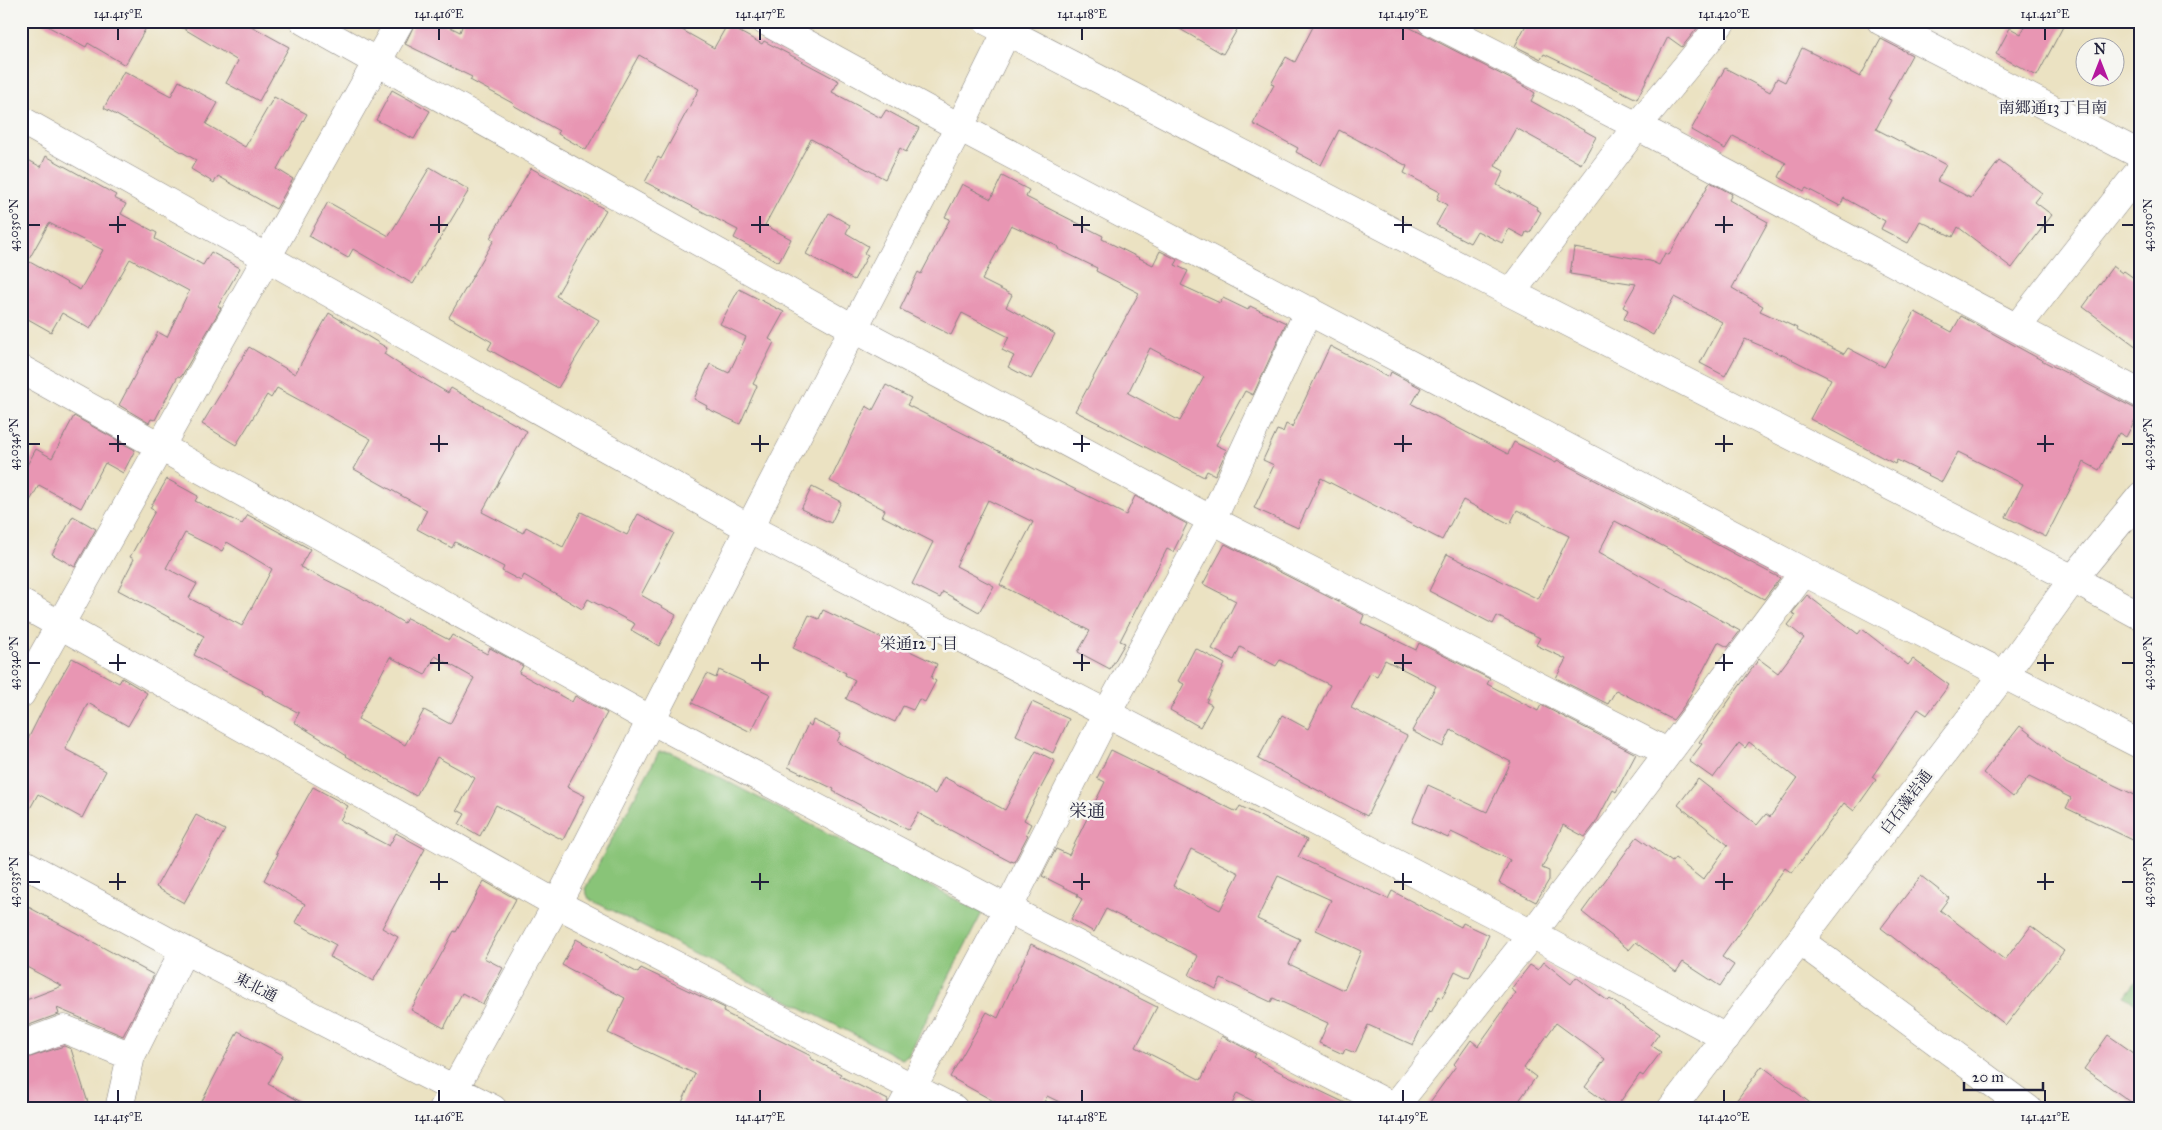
<svg xmlns="http://www.w3.org/2000/svg" width="2162" height="1130" font-family="'IM FELL Great Primer','Noto Serif JP',serif">
<style>
.green{fill:#89c478;stroke:#56735a}
.building{fill:#e896b3;fill-rule:evenodd}
.lines{fill:none;stroke-linecap:round;stroke-linejoin:round}
.minor-casing{stroke:#86827e;stroke-width:29}
.major-casing{stroke:#86827e;stroke-width:29}
.minor{stroke:#fff;stroke-width:28}
.major{stroke:#fff;stroke-width:28}
.ticks{fill:none;stroke:#22223b;stroke-width:2}
.labels{text-anchor:middle;stroke-width:5;stroke-linejoin:round;paint-order:stroke}
.street-label{font-size:15px;fill:#22223b;stroke:#f6f6f2}
.neighbourhood-label{font-size:16px;fill:#22223b;stroke:#f6f6f2}
.quarter-label{font-size:18px;fill:#22223b;stroke:#f6f6f2}
.neatline{fill:none;stroke:#22223b;stroke-width:2}
.ticks-label{font-size:12px;text-anchor:middle;fill:#22223b}
</style>
<rect width="100%" height="100%" fill="#f6f6f2"/>
<filter id="ink" filterUnits="userSpaceOnUse"><feTurbulence type="fractalNoise" baseFrequency=".02" numOctaves="2"/><feDisplacementMap in="SourceGraphic" scale="10" xChannelSelector="R" yChannelSelector="G"/><feConvolveMatrix kernelMatrix="1 2 1 2 8 2 1 2 1" color-interpolation-filters="sRGB"/></filter>
<filter id="wash" filterUnits="userSpaceOnUse"><feTurbulence type="fractalNoise" baseFrequency=".0096" numOctaves="4" result="noise"/><feDisplacementMap in="SourceGraphic" scale="20" xChannelSelector="R" yChannelSelector="G"/><feGaussianBlur stdDeviation="1.12" result="paint"/><feColorMatrix in="noise" values="0 0 0 0 0 0 0 0 0 0 0 0 0 0 0 0 0 1.4 0 .05"/><feComposite in="paint" operator="in"/></filter>
<g filter="url(#wash)">
<rect width="100%" height="100%" fill="#ebe2c2"/>
<path class="green" d="M659,752H670L982,913L908,1056L902,1059L589,899L585,889Z
M2141,975V1008L2125,996Z"/>
<g id="blocks">
<path class="building" d="M38,21H150L125,65L88,43L86,47Z
M171,21H242L289,47L259,101L226,83L238,61Z
M416,21H438L460,32L464,21H666L714,48L727,25L762,44L764,41L839,81L832,92L881,118L886,110L919,128L906,152L900,148L885,179L811,139L765,225L791,239L779,262L734,238L738,230L645,182L658,157L661,159L699,89L639,55L586,150L558,134L559,131L513,105L514,104L470,80L472,77L405,44Z
M1166,21H1242L1223,54Z
M1316,21H1397L1526,87L1535,93L1531,101L1596,137L1581,164L1516,128L1495,166L1504,171L1497,185L1537,207L1536,209L1541,212L1530,233L1526,232L1524,237L1509,229L1502,243L1477,231L1470,243L1436,225L1447,205L1437,199L1440,192L1404,173L1407,166L1339,130L1321,165L1296,152L1298,148L1253,124L1274,85L1271,84L1286,57L1295,62Z
M1528,21H1703L1682,47L1668,37L1637,99L1544,54L1541,59L1515,46Z
M2028,21H2066L2037,76L1996,54L2010,28L2021,34Z
M1881,39L1912,55L1888,99L1891,100L1876,129L1946,165L1937,181L1971,198L1999,161L2042,193L2035,202L2052,215L2012,268L1958,227L1953,237L1920,221L1908,243L1881,229L1885,221L1844,198L1840,206L1806,188L1804,191L1779,177L1786,163L1733,136L1725,149L1691,130L1725,68L1770,92L1777,78L1785,82L1802,48L1860,77Z
M124,71L171,96L179,81L218,103L206,124L245,147L274,97L307,114L277,169L293,179L276,209L218,176L214,183L191,169L196,160L104,108Z
M392,90L430,111L414,139L376,120Z
M21,156L41,167L46,156L116,195L114,198L126,204L121,214L157,233L155,239L203,265L211,252L240,268L218,306L221,308L181,377L178,376L155,420L151,419L149,423L119,405L158,332L167,337L189,291L130,259L90,329L62,313L51,332L21,315ZM49,223L103,250L80,290L28,261Z
M430,167L469,190L413,284L353,249L348,258L309,236L328,202L389,236Z
M531,168L606,210L556,296L599,320L558,388L488,349L492,342L449,317L494,240L490,238Z
M1002,176L1029,190L1026,197L1103,236L1102,239L1153,265L1160,251L1178,260L1175,265L1188,271L1181,285L1220,303L1223,298L1248,310L1250,306L1286,323L1253,395L1245,391L1216,445L1227,450L1215,475L1207,471L1204,477L1075,411L1139,293L1096,271L1097,268L1058,249L1059,247L1011,225L982,280L1012,295L1006,307L1055,334L1031,379L1008,367L1014,356L1002,350L1009,337L962,313L951,335L900,309L918,272L921,274L950,219L945,217L962,184L991,199ZM1150,348L1204,377L1180,421L1128,393Z
M1710,182L1732,194L1729,200L1768,222L1732,288L1763,306L1760,311L1797,328L1796,330L1844,354L1848,348L1884,367L1915,312L1952,332L1961,316L2045,362L2134,408L2141,409L2126,437L2119,433L2099,470L2084,462L2046,537L2006,517L2023,484L1958,452L1942,482L1897,460L1895,464L1810,419L1831,379L1785,356L1745,339L1725,376L1700,363L1722,322L1674,297L1653,335L1624,319L1628,310L1623,307L1636,284L1570,274L1574,248L1650,261L1659,265L1665,253L1669,255Z
M829,213L850,225L846,233L868,246L864,253L868,255L854,280L806,254Z
M2113,266L2122,273L2124,271L2141,283V350L2083,307Z
M739,289L784,312L769,339L774,342L753,384L757,386L740,424L706,408L707,406L694,399L710,364L729,373L746,337L720,324Z
M329,313L387,348L384,354L399,364L448,393L451,388L527,431L482,512L523,533L526,527L563,547L581,512L627,535L638,514L674,533L641,595L676,615L659,646L631,630L635,624L588,599L582,609L524,575L521,581L502,571L504,567L455,542L452,548L417,529L427,510L354,469L371,439L277,388L271,398L267,395L236,445L202,424L249,347L295,374Z
M1330,346L1389,377L1391,372L1421,388L1412,404L1508,454L1514,442L1556,463L1557,460L1780,578L1764,599L1615,521L1599,552L1740,631L1728,647L1718,642L1686,703L1673,720L1616,690L1608,704L1556,678L1566,659L1536,645L1540,638L1497,616L1493,624L1429,591L1447,554L1538,599L1569,536L1517,510L1510,524L1463,500L1442,540L1321,478L1298,528L1254,508L1274,465L1263,460L1277,430L1283,432L1286,424L1292,427Z
M886,385L911,398L907,405L1126,515L1135,496L1187,524L1173,552L1167,549L1120,641L1125,643L1110,669L1078,652L1090,631L1000,585L1033,522L988,500L956,566L994,586L979,612L943,592L940,598L912,584L933,542L882,516L885,510L830,481L866,406L873,410Z
M74,416L135,450L123,473L105,463L81,508L39,485L21,517V476L36,449L52,458Z
M167,479L198,496L195,501L242,524L248,515L310,549L300,567L357,595L404,623L407,618L449,640L452,635L487,654L490,648L523,666L519,673L572,702L575,696L607,713L567,787L585,796L563,840L496,805L480,836L459,824L465,814L457,810L475,778L437,757L416,796L346,756L347,755L294,722L299,713L262,693L263,691L194,655L204,636L118,590L134,559L130,557L155,511L150,508ZM185,533L222,551L227,542L272,569L242,626L189,598L197,584L166,568ZM435,656L474,678L450,724L424,710L405,745L358,719L390,657L425,675Z
M812,487L841,502L831,523L801,509Z
M73,516L96,529L75,567L52,554Z
M1225,544L1364,615L1361,623L1416,650L1419,643L1490,679L1487,684L1538,711L1541,705L1636,754L1616,792L1613,790L1595,824L1585,837L1563,825L1542,868L1549,871V880L1536,902L1499,883L1510,860L1451,832L1448,838L1412,822L1428,785L1487,812L1511,762L1451,730L1443,747L1412,731L1436,686L1385,660L1377,676L1370,673L1351,708L1407,736L1367,816L1258,759L1282,715L1308,729L1330,685L1280,660L1276,666L1240,647L1234,660L1212,649L1236,601L1203,584Z
M1807,595L1858,634L1862,629L1908,665L1913,659L1949,685L1927,715L1918,709L1872,777L1876,780L1854,811L1844,803L1792,873L1785,868L1722,957L1734,965L1720,986L1683,962L1676,972L1636,942L1629,950L1582,912L1637,837L1672,862L1675,858L1703,880L1728,845L1678,805L1698,779L1757,825L1766,814L1770,817L1797,779L1749,742L1745,748L1739,743L1713,778L1689,761L1702,744L1699,742L1759,659L1778,673L1804,638L1788,625L1796,615L1792,613Z
M823,610L937,664L931,678L936,681L925,702L919,699L913,710L903,706L895,722L846,699L855,680L845,675L846,673L793,648L809,615L819,619Z
M1195,648L1225,664L1206,702L1212,705L1200,727L1170,710L1184,684L1178,681Z
M72,658L119,683L122,678L147,693L128,726L88,703L65,749L106,771L82,818L38,794L21,825V753L45,705Z
M719,670L770,694L751,732L692,703L707,674L716,678Z
M1032,702L1069,719L1053,753L1016,735Z
M813,720L841,733L837,742L935,794L944,777L1005,810L1036,751L1055,761L1024,820L1031,824L1026,834L1028,835L1014,862L1011,861V862L918,813L908,830L833,791L834,789L788,767L808,724L811,726Z
M2020,726L2066,762L2141,798V844L2066,808L2071,798L2029,777L2013,797L1983,773Z
M1111,750L1237,812L1240,806L1307,840L1298,857L1388,899L1392,891L1461,927L1463,923L1489,935L1469,978L1455,971L1442,998L1439,996L1431,1013L1429,1011L1413,1045L1368,1025L1355,1053L1345,1049L1343,1054L1319,1043L1328,1023L1273,998L1271,1002L1221,979L1216,989L1189,975L1198,956L1106,909L1094,932L1071,919L1082,899L1077,896L1078,894L1042,876L1056,849L1069,855L1105,782L1097,778ZM1191,849L1239,873L1220,910L1173,886ZM1278,876L1331,900L1316,930L1361,951L1344,990L1289,964L1300,939L1257,919Z
M313,787L348,806L340,820L389,846L396,833L425,849L382,928L398,937L373,981L330,957L336,945L295,922L305,904L264,880L278,854L276,853Z
M196,815L225,830L184,903L156,887Z
M1921,876L1949,898L1940,910L2005,960L2031,926L2064,951L2006,1025L1881,928Z
M484,881L516,899L484,958L503,968L483,1004L462,993L444,1028L411,1010L454,931L456,932Z
M21,903L154,975L123,1036L57,1008L59,1014L21,1028V1002L62,986L21,964Z
M576,939L638,973L641,968L725,1008L723,1012L811,1056L810,1058L841,1074L840,1076L888,1100L886,1109H841L826,1101L822,1109H679L695,1074L608,1033L625,998L562,965Z
M1031,944L1157,1007L1136,1047L1201,1080L1222,1036L1256,1054L1254,1057L1278,1071L1358,1109H1269L1237,1093L1230,1109H1074L1047,1096L1041,1109H1008L950,1077L987,1012L998,1018Z
M1544,962L1571,984L1576,977L1608,1001L1610,999L1659,1034L1651,1045L1661,1052L1643,1076L1640,1074L1615,1109L1585,1087L1605,1059L1556,1023L1524,1068L1536,1077L1513,1109H1425L1456,1066L1454,1064L1471,1040L1478,1046L1516,993L1511,989L1530,965L1538,970Z
M238,1031L283,1055L268,1084L314,1109H198Z
M2108,1035L2141,1058V1109L2084,1069Z
M64,1046L71,1049L90,1109H21V1060Z
M1762,1066L1818,1109H1730Z"/>
</g>
</g>
<g filter="url(#ink)">
<use href="#blocks" fill-opacity="0" stroke="#86827e" stroke-width="1"/>
<g class="lines">
<g class="minor-casing">
<path id="minor" d="M304,21L853,328L1212,520L1667,752
M765,21L959,127L1804,572L2141,745
M987,21L1511,293L2073,579L2141,616
M1431,21L1637,126L2141,394
M1881,21L2141,155
M21,120L749,528L1532,934L1726,1038
M1511,293L1637,126L1709,39L1722,21
M2017,327L2141,169
M21,369L651,720L1008,909L1394,1107
M21,603L557,904L954,1109
M21,694L400,21
M21,862L184,950L493,1109
M1800,941L2028,1109
M21,1045L64,1029L131,1056
M119,1109L131,1056L184,950
M443,1109L557,904L762,503L966,114L1012,21
M901,1109L1008,909L1107,713L1212,520L1309,310
M1393,1109L1532,934L1804,572"/>
</g>
<g class="major-casing">
<path id="major" d="M1671,1109L2011,665L2073,579L2141,496"/>
</g>
<use href="#minor" class="minor"/>
<use href="#major" class="major"/>
</g>
</g>
<path class="ticks" d="M118,28V40M439,28V40M760,28V40M1082,28V40M1403,28V40M1724,28V40M2045,28V40M118,216V233M439,216V233M760,216V233M1082,216V233M1403,216V233M1724,216V233M2045,216V233M28,225H40M109,225H126M430,225H448M751,225H769M1073,225H1090M1394,225H1412M1715,225H1733M2037,225H2054M2122,225H2134M118,435V452M439,435V452M760,435V452M1082,435V452M1403,435V452M1724,435V452M2045,435V452M28,444H40M109,444H126M430,444H448M751,444H769M1073,444H1090M1394,444H1412M1715,444H1733M2037,444H2054M2122,444H2134M118,654V671M439,654V671M760,654V671M1082,654V671M1403,654V671M1724,654V671M2045,654V671M28,663H40M109,663H126M430,663H448M751,663H769M1073,663H1090M1394,663H1412M1715,663H1733M2037,663H2054M2122,663H2134M118,873V890M439,873V890M760,873V890M1082,873V890M1403,873V890M1724,873V890M2045,873V890M28,882H40M109,882H126M430,882H448M751,882H769M1073,882H1090M1394,882H1412M1715,882H1733M2037,882H2054M2122,882H2134M118,1090V1102M439,1090V1102M760,1090V1102M1082,1090V1102M1403,1090V1102M1724,1090V1102M2045,1090V1102"/>
<g class="labels">
<g class="street-label">
<text transform="translate(1906 802) rotate(-53)" y="5">白石藻岩通</text>
<text transform="translate(256 987) rotate(27)" y="5">東北通</text>
</g>
<g class="neighbourhood-label">
<text x="2053" y="113">南郷通13丁目南</text>
<text x="919" y="649">栄通12丁目</text>
</g>
<g class="quarter-label">
<text x="1087" y="817">栄通</text>
</g>
</g>
<rect width="2162" height="1130" fill="none" stroke="#f6f6f2" stroke-width="55"/>
<g transform="translate(2100 62)"><circle r="24" fill="#f6f6f2" stroke="#a1a1a9"/>
<path d="M0-4L9 19L0 12L-9 19Z" fill="#b5179e"/>
<text y="-8" font-size="14" font-weight="bold" text-anchor="middle" fill="#22223b">N</text>
</g>
<path d="M1964 1082v8h79v-8" fill="none" stroke="#22223b" stroke-width="2.5"/>
<text x="1972" y="1082" font-size="15" fill="#22223b" stroke="#f6f6f2" stroke-width="4" paint-order="stroke">20 m</text>
<rect x="28" y="28" width="2106" height="1074" class="neatline"/>
<g class="ticks-label">
<text x="118" y="18">141.415°E</text>
<text x="439" y="18">141.416°E</text>
<text x="760" y="18">141.417°E</text>
<text x="1082" y="18">141.418°E</text>
<text x="1403" y="18">141.419°E</text>
<text x="1724" y="18">141.420°E</text>
<text x="2045" y="18">141.421°E</text>
<text transform="translate(14 225) rotate(-90)" y="4">43.0350°N</text>
<text transform="translate(2148 225) rotate(-90)" y="4">43.0350°N</text>
<text transform="translate(14 444) rotate(-90)" y="4">43.0345°N</text>
<text transform="translate(2148 444) rotate(-90)" y="4">43.0345°N</text>
<text transform="translate(14 663) rotate(-90)" y="4">43.0340°N</text>
<text transform="translate(2148 663) rotate(-90)" y="4">43.0340°N</text>
<text transform="translate(14 882) rotate(-90)" y="4">43.0335°N</text>
<text transform="translate(2148 882) rotate(-90)" y="4">43.0335°N</text>
<text x="118" y="1121">141.415°E</text>
<text x="439" y="1121">141.416°E</text>
<text x="760" y="1121">141.417°E</text>
<text x="1082" y="1121">141.418°E</text>
<text x="1403" y="1121">141.419°E</text>
<text x="1724" y="1121">141.420°E</text>
<text x="2045" y="1121">141.421°E</text>
</g>
</svg>
